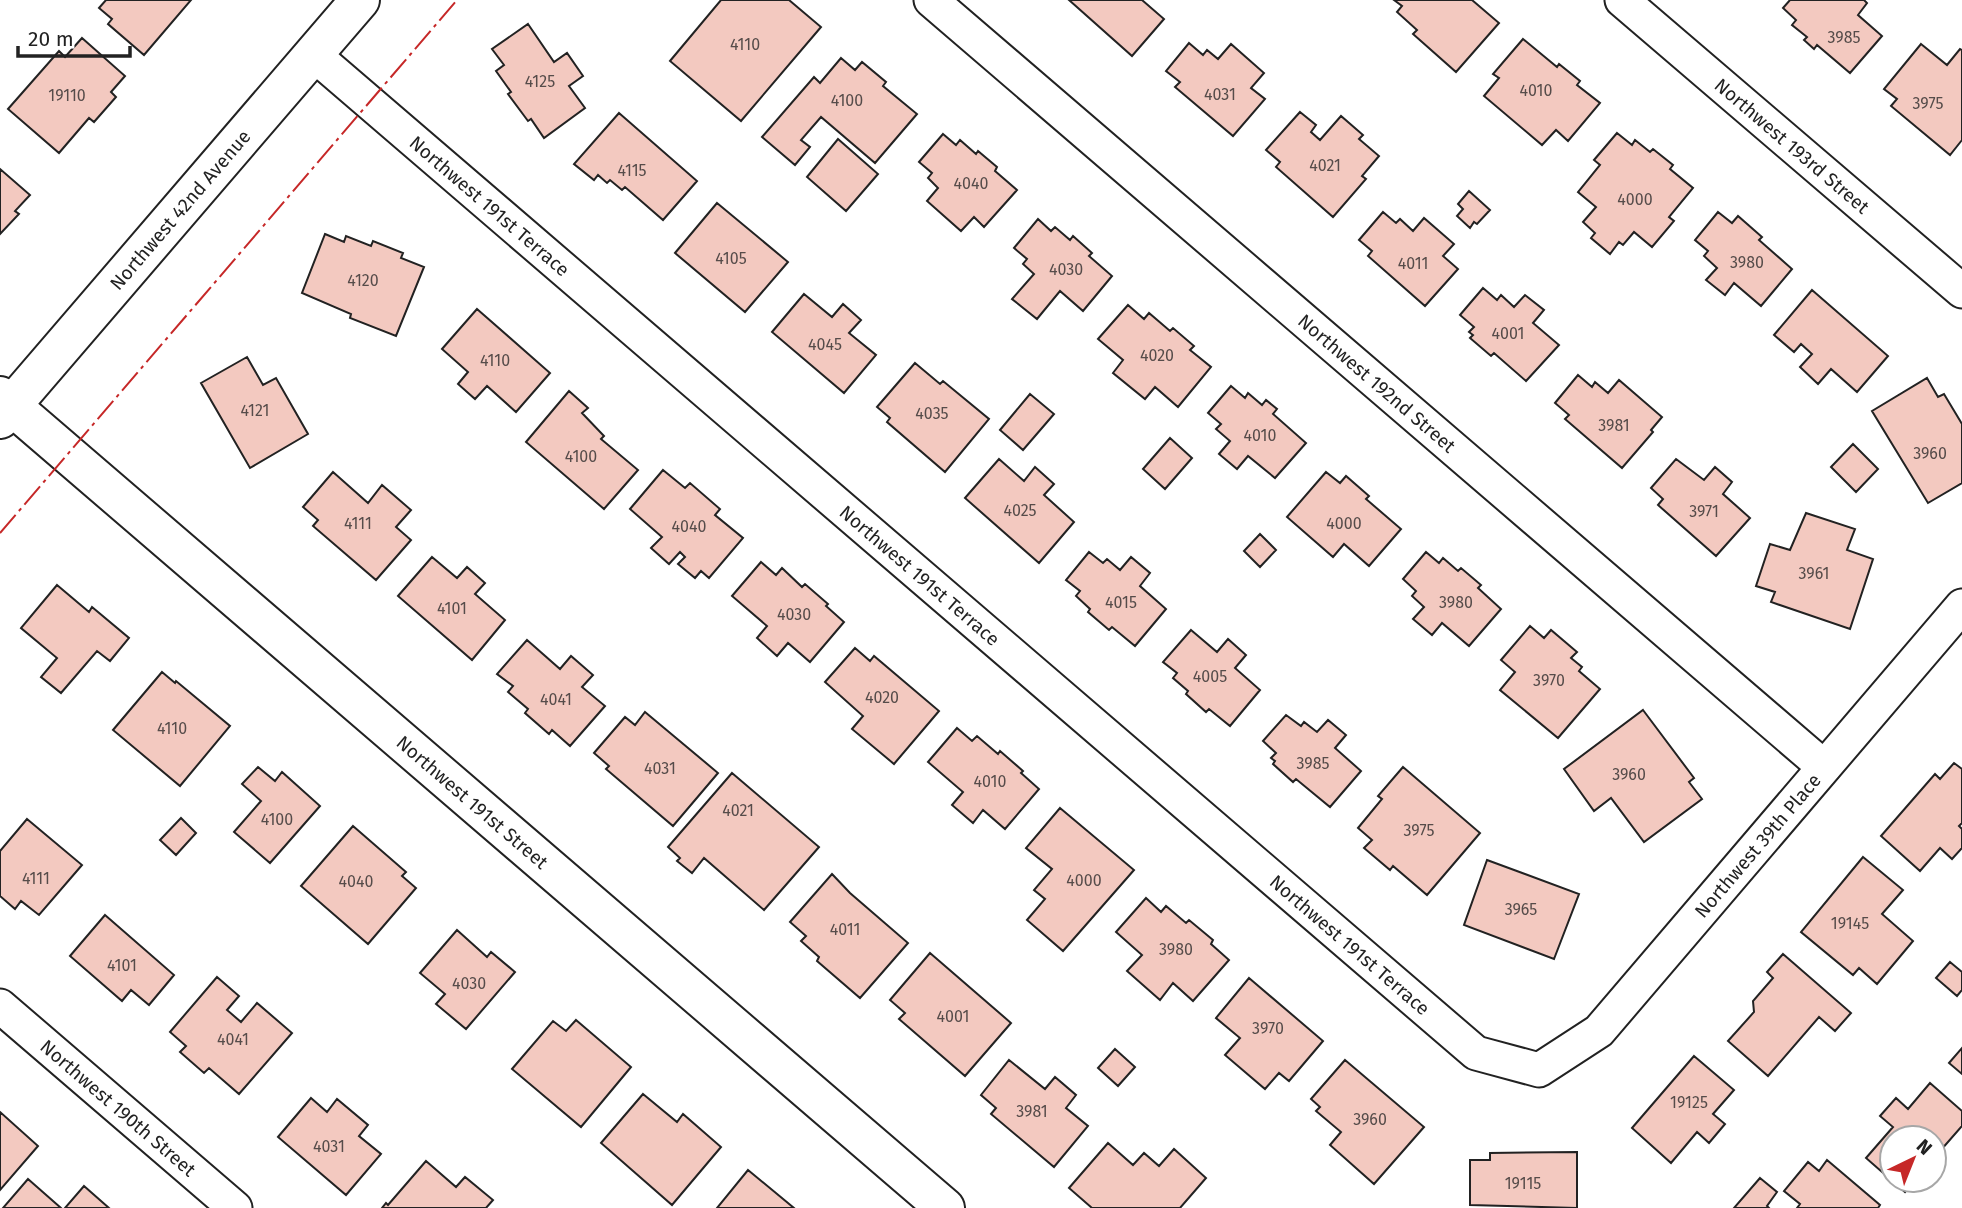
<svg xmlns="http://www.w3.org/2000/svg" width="1962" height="1208" font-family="'Fira Sans',sans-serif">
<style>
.building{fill:#f3c9c0;stroke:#222;stroke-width:2}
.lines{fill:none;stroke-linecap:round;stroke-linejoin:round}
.minor-casing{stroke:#222;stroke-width:37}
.tertiary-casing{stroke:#222;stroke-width:42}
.minor{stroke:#fff;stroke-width:33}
.tertiary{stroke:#fff;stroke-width:38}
.power{stroke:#c62828;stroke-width:2;stroke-dasharray:24 5 3.5 5;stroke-linecap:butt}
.labels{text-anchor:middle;stroke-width:5;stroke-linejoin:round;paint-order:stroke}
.number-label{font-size:16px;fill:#564c4a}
.street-label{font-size:19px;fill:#222;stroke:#fff}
</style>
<rect width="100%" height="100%" fill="#fff"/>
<path class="building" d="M106,0H191L144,55L108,24L112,19L99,8Z
M721,0H789L821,27L741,121L670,61Z
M1069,0H1142L1164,19L1132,56Z
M1394,0H1472L1499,23L1456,72L1413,34L1417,30L1397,12L1402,6Z
M1790,0H1864L1867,3L1858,15L1882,36L1850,73L1817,45L1814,49L1804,40L1807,37L1792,25L1796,20L1783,8Z
M528,24L554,62L567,53L583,76L569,86L585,108L544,138L531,119L528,121L508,94L511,92L496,71L504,65L492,49Z
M82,38L125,76L111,92L116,97L94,122L89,118L59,153L8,109L59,51L65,57Z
M1523,39L1557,67L1559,64L1580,81L1577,85L1600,103L1568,141L1556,130L1542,145L1484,96L1499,78L1493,74Z
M1189,43L1203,55L1207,50L1218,59L1231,44L1264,73L1251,88L1265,99L1233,136L1175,87L1180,82L1166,71Z
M1921,44L1947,65L1960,49L1962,50V140L1950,155L1891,106L1897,99L1884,89Z
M841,58L855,70L862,62L886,82L883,86L917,114L875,163L821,117L801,140L810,147L795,165L762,137L814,77L820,83Z
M1300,112L1316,125L1311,132L1320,140L1341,116L1363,135L1359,139L1379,156L1362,176L1366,179L1333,217L1276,167L1280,162L1266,150Z
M619,113L697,181L663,220L625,187L622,190L610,180L607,183L598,175L594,180L574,164Z
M1617,133L1632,145L1635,140L1650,152L1653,149L1673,165L1670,169L1693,188L1669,217L1674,221L1652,247L1634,232L1623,245L1619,242L1610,254L1591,238L1595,233L1583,222L1596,207L1578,192L1600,165L1594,160Z
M943,134L956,145L960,140L976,154L978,151L997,167L995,171L1017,190L984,227L974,217L961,231L927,201L938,188L928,178L932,173L919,162Z
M838,139L878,174L846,211L807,177Z
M0,169L30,195L15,211L19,214L0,234Z
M1469,191L1490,210L1477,224L1474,222L1470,228L1457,216L1463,209L1458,204Z
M717,203L788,262L745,312L675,253Z
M1383,212L1396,223L1400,219L1413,231L1424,218L1454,244L1443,256L1458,269L1425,306L1368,256L1372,251L1359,240Z
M1718,212L1732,223L1738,216L1762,237L1759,240L1792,269L1761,306L1734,283L1725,295L1706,280L1717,268L1704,256L1708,251L1695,240Z
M1038,219L1051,231L1055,227L1070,240L1073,236L1092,253L1089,256L1112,276L1083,311L1060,291L1037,319L1012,299L1034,274L1023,264L1027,259L1014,248Z
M325,234L344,242L346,236L371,246L373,241L403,253L401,258L424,267L396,336L350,318L351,314L302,293Z
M1483,288L1497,300L1501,295L1514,307L1525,295L1544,310L1533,323L1559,345L1526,381L1494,353L1491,356L1470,338L1473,335L1469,332L1474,327L1460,315Z
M1812,290L1888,356L1857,392L1831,369L1818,384L1800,367L1812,354L1801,344L1794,352L1774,335Z
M804,294L832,317L843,304L861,320L849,333L876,355L844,393L772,332Z
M1128,305L1144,319L1149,313L1170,331L1173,328L1194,346L1190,350L1211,367L1178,407L1155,387L1145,399L1113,373L1123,360L1098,339Z
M477,309L550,373L516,412L487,386L475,399L458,384L468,372L442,349Z
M247,357L263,385L276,378L308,434L250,468L201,383Z
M915,363L940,384L943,381L989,419L945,472L887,422L890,418L877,407Z
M1578,375L1592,387L1595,382L1608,393L1619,380L1662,417L1651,430L1653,432L1622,468L1565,419L1569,415L1555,403Z
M1927,378L1938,397L1944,394L1962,424V483L1928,503L1872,411Z
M1231,386L1245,398L1248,393L1262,405L1266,400L1277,409L1273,414L1306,443L1275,478L1248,456L1237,469L1219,454L1230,441L1216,429L1221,424L1208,413Z
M569,391L588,408L582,413L604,436L601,439L638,470L604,509L526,442Z
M1030,394L1054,414L1023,450L1000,430Z
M1170,438L1192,458L1165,489L1143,469Z
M1853,444L1878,469L1856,492L1831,467Z
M999,459L1024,481L1035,467L1054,484L1044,495L1074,522L1039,563L965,498Z
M1676,459L1704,480L1715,467L1732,482L1723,494L1750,518L1716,556L1658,505L1663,499L1651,488Z
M663,470L685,488L690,483L720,509L715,515L743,538L709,578L701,571L695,578L678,564L685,557L680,552L669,564L651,548L662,537L630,509Z
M333,472L368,503L382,485L411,510L396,527L411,540L376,580L313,526L318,520L303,507Z
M1326,472L1340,483L1346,476L1369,496L1366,499L1401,529L1369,566L1344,544L1333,557L1287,517Z
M1806,513L1855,529L1847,550L1873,559L1850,629L1771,602L1775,592L1756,586L1770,544L1790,550Z
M1260,534L1276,550L1260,567L1244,551Z
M1089,552L1103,563L1107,559L1120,570L1131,557L1150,573L1140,586L1166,609L1135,646L1112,627L1109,630L1088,612L1090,609L1076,596L1080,591L1066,580Z
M1426,552L1439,563L1443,558L1458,571L1461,568L1481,585L1478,588L1501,609L1469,646L1442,623L1432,635L1413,619L1424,607L1412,596L1416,591L1403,579Z
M432,557L457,578L467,567L485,583L475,594L505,620L472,660L398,596Z
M761,562L776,575L782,568L802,587L805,584L828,604L826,606L844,622L810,662L788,643L777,656L757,638L767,626L732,596Z
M57,585L89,612L92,607L129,638L110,661L97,651L61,693L41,677L57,658L21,628Z
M1530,626L1544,638L1551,630L1577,652L1571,658L1582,667L1579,671L1600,689L1558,738L1500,690L1515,672L1501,660Z
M1191,630L1217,652L1228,639L1246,655L1235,668L1260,690L1230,726L1209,709L1206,712L1186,694L1188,691L1173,678L1177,673L1163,662Z
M527,640L560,669L571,656L593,675L582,687L605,706L570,746L552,730L549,734L525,713L528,709L508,692L513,686L497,674Z
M855,648L870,661L874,656L939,711L894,764L852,729L863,716L825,682Z
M162,672L175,683L176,681L230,726L180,786L113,730Z
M1643,710L1694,778L1689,782L1702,799L1644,842L1611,798L1594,811L1564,769Z
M645,712L718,773L673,826L606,769L609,766L594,753L625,717L635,725Z
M1286,715L1301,726L1304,722L1317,732L1328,720L1346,735L1335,748L1361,771L1330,807L1296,779L1293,782L1273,764L1275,761L1271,758L1276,753L1263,741Z
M957,728L972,741L977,736L998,754L1000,751L1023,771L1021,773L1039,789L1005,829L983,810L973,823L952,805L963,792L928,762Z
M1954,763L1962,769V823L1959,826L1962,829V848L1952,859L1940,848L1920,871L1881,836L1935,774L1940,779Z
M258,767L275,781L282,772L320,806L270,863L234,832L261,801L242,784Z
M1403,767L1480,833L1427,895L1393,866L1390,870L1364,848L1372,840L1358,828L1382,799L1378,796Z
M732,773L819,847L764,910L704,858L692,873L677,861L680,858L668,847Z
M1060,808L1134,870L1063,951L1027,920L1045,899L1034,890L1052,869L1026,848Z
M181,818L196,833L176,855L160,840Z
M27,819L82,865L39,915L21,901L15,909L0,896V851Z
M353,826L406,872L402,876L416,888L368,944L301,886Z
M1863,857L1903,890L1882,914L1913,941L1877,984L1859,968L1853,975L1801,932Z
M1487,860L1579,894L1554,959L1464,925Z
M832,874L850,893L908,943L860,998L817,961L819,957L801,941L806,936L790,922Z
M1146,898L1161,912L1166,906L1186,923L1189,920L1213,940L1211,944L1229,960L1193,1001L1173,983L1160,1000L1127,971L1142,955L1116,932Z
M105,915L174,975L149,1005L131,990L122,1001L70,956Z
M457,930L487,957L491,952L515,972L466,1029L436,1004L445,994L420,973Z
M930,953L1011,1023L965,1076L899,1019L905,1013L890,1000Z
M1783,954L1851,1013L1835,1031L1819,1017L1768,1076L1728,1041L1754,1012L1753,1001L1773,978L1767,972Z
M1950,962L1962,972V990L1957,996L1936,978Z
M217,977L239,996L227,1010L241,1022L257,1003L292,1033L239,1094L209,1068L204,1073L180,1052L186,1046L170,1032Z
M1249,978L1323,1041L1289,1081L1279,1073L1265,1089L1225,1055L1240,1038L1216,1018Z
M576,1020L631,1067L581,1127L512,1069L553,1021L566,1031Z
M1962,1048V1074L1949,1063Z
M1115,1049L1135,1067L1118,1086L1098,1068Z
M1694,1056L1734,1090L1713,1114L1725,1124L1709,1143L1697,1132L1671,1163L1632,1128Z
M1009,1060L1045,1089L1055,1077L1076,1095L1066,1108L1088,1126L1054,1167L991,1114L996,1108L981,1095Z
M1345,1060L1424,1127L1374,1184L1330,1145L1341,1132L1316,1111L1320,1107L1311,1099Z
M1930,1083L1962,1111V1126L1934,1158V1138H1892V1180H1915L1905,1192L1866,1158L1893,1127L1880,1116L1896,1098L1908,1109Z
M643,1094L677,1122L683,1114L721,1147L672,1205L601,1143Z
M311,1098L327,1112L337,1099L368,1125L359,1136L381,1154L346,1195L278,1137Z
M0,1112L38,1146L0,1190Z
M1108,1143L1133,1165L1144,1153L1159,1166L1174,1149L1206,1178L1180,1208H1092L1069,1188Z
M1577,1152V1208L1470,1205V1160H1490V1153Z
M1827,1160L1880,1205L1878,1208H1797L1800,1204L1784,1191L1808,1162L1819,1171Z
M426,1161L456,1187L465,1177L493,1200L486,1208H382L386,1203L388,1205Z
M748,1170L794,1208H717Z
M1760,1178L1777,1192L1767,1206L1769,1208H1734Z
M28,1179L61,1208H3Z
M84,1186L109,1208H65Z"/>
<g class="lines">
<g class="minor-casing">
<g id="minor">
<path id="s1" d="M931,0L1824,767"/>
<path id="s2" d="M1622,0L1962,291"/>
<path id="s3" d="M313,54L1476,1053L1539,1070L1599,1031L1962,606"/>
<path id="s4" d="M0,1006L235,1208"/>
</g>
</g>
<g class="tertiary-casing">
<g id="tertiary">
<path id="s5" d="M0,396L945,1208"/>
<path id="s6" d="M0,419L360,0"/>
</g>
</g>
<use href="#minor" class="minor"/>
<use href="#tertiary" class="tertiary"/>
<path class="power" d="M0,533L457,0"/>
</g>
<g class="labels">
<g class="number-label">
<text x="1844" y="43">3985</text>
<text x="745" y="50">4110</text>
<text x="540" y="87">4125</text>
<text x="1536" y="96">4010</text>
<text x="1220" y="100">4031</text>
<text x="67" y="101">19110</text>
<text x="847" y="106">4100</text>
<text x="1928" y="109">3975</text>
<text x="1325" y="171">4021</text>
<text x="632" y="176">4115</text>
<text x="971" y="189">4040</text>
<text x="1635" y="205">4000</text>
<text x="731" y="264">4105</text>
<text x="1747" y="268">3980</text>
<text x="1413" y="269">4011</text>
<text x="1066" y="275">4030</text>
<text x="363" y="286">4120</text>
<text x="1508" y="339">4001</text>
<text x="825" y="350">4045</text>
<text x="1157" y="361">4020</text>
<text x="495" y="366">4110</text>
<text x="255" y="416">4121</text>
<text x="932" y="419">4035</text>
<text x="1614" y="431">3981</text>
<text x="1260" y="441">4010</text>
<text x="1930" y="459">3960</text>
<text x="581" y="462">4100</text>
<text x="1020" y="516">4025</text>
<text x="1704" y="517">3971</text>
<text x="358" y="529">4111</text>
<text x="1344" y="529">4000</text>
<text x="689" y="532">4040</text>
<text x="1814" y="579">3961</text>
<text x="1121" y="608">4015</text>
<text x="1456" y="608">3980</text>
<text x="452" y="614">4101</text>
<text x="794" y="620">4030</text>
<text x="1210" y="682">4005</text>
<text x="1549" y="686">3970</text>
<text x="882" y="703">4020</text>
<text x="556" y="705">4041</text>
<text x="172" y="734">4110</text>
<text x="1313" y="769">3985</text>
<text x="660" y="774">4031</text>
<text x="1629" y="780">3960</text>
<text x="990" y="787">4010</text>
<text x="738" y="816">4021</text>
<text x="277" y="825">4100</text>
<text x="1419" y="836">3975</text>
<text x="36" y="884">4111</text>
<text x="1084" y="886">4000</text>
<text x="356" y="887">4040</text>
<text x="1521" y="915">3965</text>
<text x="1850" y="929">19145</text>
<text x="845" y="935">4011</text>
<text x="1176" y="955">3980</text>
<text x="122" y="971">4101</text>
<text x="469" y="989">4030</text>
<text x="953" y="1022">4001</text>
<text x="1268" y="1034">3970</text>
<text x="233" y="1045">4041</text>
<text x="1689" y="1108">19125</text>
<text x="1032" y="1117">3981</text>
<text x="1370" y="1125">3960</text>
<text x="329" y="1152">4031</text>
<text x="1523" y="1189">19115</text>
</g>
<g class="street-label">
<text dy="7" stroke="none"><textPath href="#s2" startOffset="224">Northwest 193rd Street</textPath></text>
<text dy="7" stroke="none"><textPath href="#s3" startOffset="233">Northwest 191st Terrace</textPath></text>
<text dy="7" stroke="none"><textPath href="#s6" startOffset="276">Northwest 42nd Avenue</textPath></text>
<text dy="7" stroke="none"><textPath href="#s1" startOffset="588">Northwest 192nd Street</textPath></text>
<text dy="7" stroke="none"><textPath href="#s3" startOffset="800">Northwest 191st Terrace</textPath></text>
<text dy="7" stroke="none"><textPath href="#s5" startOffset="623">Northwest 191st Street</textPath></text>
<text dy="7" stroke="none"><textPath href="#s3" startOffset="1914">Northwest 39th Place</textPath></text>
<text dy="7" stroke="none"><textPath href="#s3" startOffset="1367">Northwest 191st Terrace</textPath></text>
<text dy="7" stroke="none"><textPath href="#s4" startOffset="156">Northwest 190th Street</textPath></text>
</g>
</g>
<g transform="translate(1913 1159) rotate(43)"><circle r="33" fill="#ffffff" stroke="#a7a7a7" stroke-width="2"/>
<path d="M0-5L12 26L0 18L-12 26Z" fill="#c62828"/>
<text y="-10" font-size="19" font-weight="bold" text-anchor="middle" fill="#222222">N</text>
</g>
<path d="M18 46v10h112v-10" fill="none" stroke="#222222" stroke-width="3.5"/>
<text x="28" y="46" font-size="21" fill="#222222" stroke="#ffffff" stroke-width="5" paint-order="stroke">20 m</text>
</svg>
